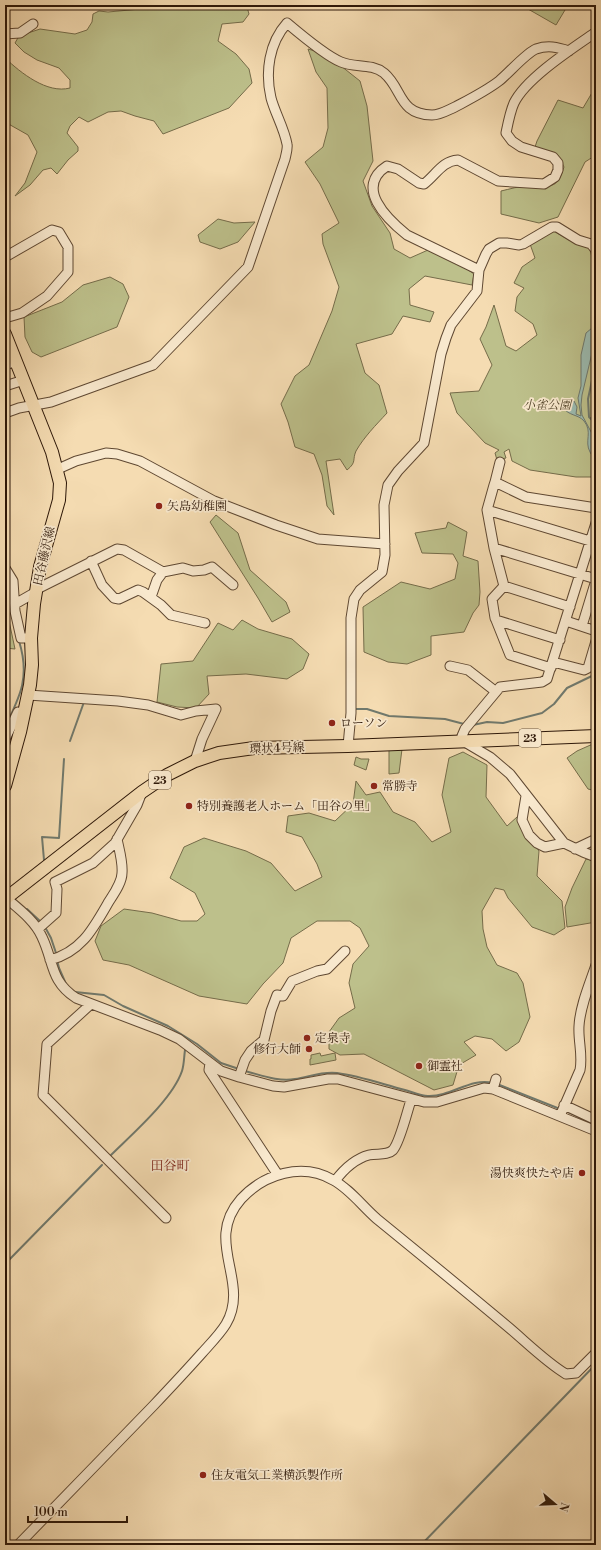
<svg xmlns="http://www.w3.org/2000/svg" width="601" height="1550" font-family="'Libre Bodoni','Noto Serif JP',serif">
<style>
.green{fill:#bdc08b;stroke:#756c4a}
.water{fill:#9cbbb0;stroke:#70796d}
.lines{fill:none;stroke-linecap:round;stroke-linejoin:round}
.stream{stroke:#70796d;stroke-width:2}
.minor-casing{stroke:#5f4832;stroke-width:11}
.major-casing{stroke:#2d1708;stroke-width:14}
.minor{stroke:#f8e8cd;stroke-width:9}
.major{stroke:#f5dcb2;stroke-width:12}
.poi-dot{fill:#8f2418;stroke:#f8e8cd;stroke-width:1.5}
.labels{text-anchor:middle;stroke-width:3.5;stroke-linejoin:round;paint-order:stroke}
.shield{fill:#f8e8cd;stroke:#6a5643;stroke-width:1}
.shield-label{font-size:11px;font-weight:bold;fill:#2d1708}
.park-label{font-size:12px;font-style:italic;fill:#584a2f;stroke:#f8e8cd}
.poi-label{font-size:12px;fill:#2d1708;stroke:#f8e8cd;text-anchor:start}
.street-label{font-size:12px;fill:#2d1708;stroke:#f8e8cd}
.neighbourhood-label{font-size:13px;fill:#7a1f14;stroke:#f8e8cd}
</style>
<rect width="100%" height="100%" fill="#f5dcb2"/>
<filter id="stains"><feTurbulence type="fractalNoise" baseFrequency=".005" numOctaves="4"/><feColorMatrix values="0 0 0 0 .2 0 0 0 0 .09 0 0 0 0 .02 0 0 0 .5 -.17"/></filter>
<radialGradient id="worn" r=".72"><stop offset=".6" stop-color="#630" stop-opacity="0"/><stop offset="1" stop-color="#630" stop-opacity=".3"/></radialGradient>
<path class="green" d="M183,5H250L247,7L249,14L243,22L222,24L218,41L236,54L249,69L252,83L229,108L163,134L154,121L135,116L121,111L108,112L88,122L79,117L70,126L67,133L78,147V151L68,160L57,174L51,168L43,170L30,185L15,196L25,183L37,152L28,135L5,122V58C21,73 47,94 70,88V80L59,68L37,60L24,52L15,43L19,36L40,29L75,34L87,30L92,22L93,14L99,11L108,12Z
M521,5H568L556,25Z
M308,49L318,52L341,66L360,81L367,106L373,161L363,181L372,206L390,233L394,249L410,258L428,250L454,260L474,274L472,285L425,276L409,289L410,305L434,312L430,322L403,316L392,334L356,344L365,373L379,385L387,413C376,425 364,437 356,451C352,460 357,462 347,470L340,459L326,461L334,515L327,506L322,475L314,454L295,447L288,422L281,404L295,376L309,365L332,311L339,287L323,244L322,234L339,223L320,184L305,162L323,147L328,128L327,88L316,72Z
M596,86V155L585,162L558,217L539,223L501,214V191C510,189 519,186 529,186C551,184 556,192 564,167L560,159L535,147L537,141L558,100L583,108Z
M218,219L234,223L255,222L238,242L220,249L200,242L198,235Z
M552,230L569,240L589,247L596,270V477H576L530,470L512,461L509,449L504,452L506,458L497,460L495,453L499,450L485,443L457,413L450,393L479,391L492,365L480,339L486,327L494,305L506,346L516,351L537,335L533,324L515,311L517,297L524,288L514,283L522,267L535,258L530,244Z
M110,277L123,284L129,297L117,327L41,357L32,352L25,337L24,317L62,302L83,285Z
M216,515L238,533L250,570L286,602L290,612L272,622L258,598L210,522Z
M448,522L467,532L463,556L478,561L480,592L479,605L473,613L464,632L431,636V655L407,664L388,662L364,652L363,607L401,582L430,589L455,579L458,563L453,554L422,553L415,533L446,528Z
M5,602L15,649L5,648Z
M242,620L258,629L292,639L309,654L303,669L287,679L246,674L207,676L209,694L196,708L177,707L157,702L161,664L193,661L218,623L233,630Z
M595,743L596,744V791L588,789L567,758L577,751Z
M389,749H402L399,773L389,774Z
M463,752L487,765L486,797L507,826L517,817L539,851L537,876L562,901L565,928L554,935L532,927L508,898L504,890L495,888L482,911L483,929L487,947L497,965L517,973L523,983L530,1017L519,1042L506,1051L492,1039L475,1036L464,1042L476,1055L459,1065L453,1085L434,1090L364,1054L340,1055L329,1049V1032L339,1018L355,1008L349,983L353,964L369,946L360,928L350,921H317L291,938L283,963L263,984L247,1004L199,996L129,965L103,960L95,941L101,926L124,909L152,913L181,921H197L205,914L195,893L170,878L184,847L204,838L246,851L271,863L295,891L322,877L317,864L302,837L286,832L288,816L309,813L335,821L353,804L356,781L366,795L380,792L393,812L415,822L432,842L451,832L442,795L449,758Z
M356,757L361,759H369L366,770L354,765Z
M586,859L596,861V922L567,927L565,907L572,888Z
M320,1053L321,1056L335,1053L336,1060L310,1065V1059H311V1055Z"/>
<path class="water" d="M592,328L595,335L592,353L582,395L581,405L582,415L596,441V459C594,457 591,455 590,452C584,441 593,432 584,421C578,414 568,416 563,407C565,403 569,401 574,401L577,407L576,414L581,416L578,398L581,386V355L586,333Z"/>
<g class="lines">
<path class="stream" d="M596,362L588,399L589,417L596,424
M355,709H367L389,716L445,719L464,724
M473,725L487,722L503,723L542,713L554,704L567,688L596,674
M5,727C21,695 30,676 19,641
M70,741L84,702
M44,860L42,837L59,838L64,759
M27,909L41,922
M45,927L51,938L57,956
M57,960L59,968L66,984
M75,992L104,995L123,1006L168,1026L197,1044L221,1063L239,1069
M245,1071C261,1075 278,1082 295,1079C309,1077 322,1071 337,1073C360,1076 382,1084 405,1090C412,1092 421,1096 428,1096C451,1097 471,1077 493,1083
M497,1084L560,1109
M566,1111L586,1120
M109,1157C131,1135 172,1100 182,1071C184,1065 184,1057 185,1050
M5,1264L102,1165
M421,1545L596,1364"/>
<g class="minor-casing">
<path id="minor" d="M5,34L20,33L33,24
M5,257L52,230L59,232L68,247V272L47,296L22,313L5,318
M479,270L407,235C387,219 354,187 387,166L398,169L419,183L424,184C436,175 442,161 458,160L498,181L544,184L555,177L558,170V163L553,157L521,147L512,141L506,133C508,123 510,112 514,103C526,78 573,48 596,32
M5,365L16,361
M5,386L24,380
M5,413L19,408L51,402L153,365L248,267L285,159C286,154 288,148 287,144C284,128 275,113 271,98C265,72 269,43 287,23C300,34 326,56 341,62C355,68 371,63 384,73C403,89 398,114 432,115C440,115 448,110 455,107C470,99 486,91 499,81C509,73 526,53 536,49C548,45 557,47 569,51
M58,469L76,461L106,453L117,454L140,461L214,501L276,525L318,539L385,544
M495,482L500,462
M487,510L590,541
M596,523L547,679L542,682L500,687L465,729L462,736L463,741L490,757L510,774L564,843L583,852L596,857
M494,548L596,579
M91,561L102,585L114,598L119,599L138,590L143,592L161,605L171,615L205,623
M5,568L13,581L15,611L21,638H31
M504,586L570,607
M37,589L117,549L124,550L163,572L183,568L193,571L204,570L212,567L233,585
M151,597L157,580L163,572
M15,604L36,592
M496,620L510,655L551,668
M566,621L596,631
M582,626L596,580
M560,640L496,620L495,618L492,599L504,586L494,548L487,510L494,485L495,482L526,497L596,508
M553,662L584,670L588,668L596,641
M450,666L468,670L495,691
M28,695L118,701L148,705L181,715L196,711L216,709
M5,739L18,712L24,714
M348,746L351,713V618L354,599L360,590L382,572L385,555L384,505L388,485L398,471L424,443L441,354L446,338L451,325L477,291L479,270L486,254L489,249L499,243H507L519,245L523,244L552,227H557L578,240L591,244L596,250
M195,761L202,739L216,709
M526,796L522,820L529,835L537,843L545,847L564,843
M575,849L596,839
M6,898C19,909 35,921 42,937C54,962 50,981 76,998L160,1030L179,1039L221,1071L239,1077L273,1086L284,1087L328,1079H338L424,1102H437L484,1088L493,1089L596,1131
M38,929L56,913L57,889L55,882L93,863L115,843L137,805L142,792
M50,960C81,952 93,929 108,903C113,895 122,883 122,873C123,862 119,849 117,839
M91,1004L47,1044L43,1095L166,1218
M210,1063L209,1070L278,1175
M239,1077L245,1060L251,1051L264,1040L271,1011L277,995L283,996L292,981L317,971L327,969L345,951
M493,1089L496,1079
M564,1105L596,1120
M560,1116L580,1070C583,1055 578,1041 579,1026C580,1006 590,983 596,965
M335,1181C344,1169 354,1159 369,1155C377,1153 387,1156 393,1150C400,1142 407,1112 411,1100
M18,1545C63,1499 108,1452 153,1406C170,1388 186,1371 202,1353C210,1344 220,1334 226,1324C251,1281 203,1242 241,1199C264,1174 302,1162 333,1180C350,1189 362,1206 377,1219C420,1254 464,1290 507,1326C525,1341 547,1363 566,1374L576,1373L596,1353"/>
</g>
<g class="major-casing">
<path id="major" d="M5,334L52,452L60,483L59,500L40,567L34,604L31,638L32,665L30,685L20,732L5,786
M5,899L142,792L167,775L195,761L219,753L254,748L348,746L596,736"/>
</g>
<use href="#minor" class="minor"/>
<use href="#major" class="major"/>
</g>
<g class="poi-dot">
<circle cx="159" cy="506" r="4"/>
<circle cx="332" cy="723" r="4"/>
<circle cx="374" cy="786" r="4"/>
<circle cx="189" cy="806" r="4"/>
<circle cx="307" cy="1038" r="4"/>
<circle cx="309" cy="1049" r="4"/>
<circle cx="419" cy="1066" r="4"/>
<circle cx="582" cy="1173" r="4"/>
<circle cx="203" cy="1475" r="4"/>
</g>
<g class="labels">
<g class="shield">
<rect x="519" y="729" width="22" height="18" rx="3"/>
<rect x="149" y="771" width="22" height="18" rx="3"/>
</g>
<g class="shield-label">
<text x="530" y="742">23</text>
<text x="160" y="784">23</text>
</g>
<g class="park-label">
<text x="547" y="409">小雀公園</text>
</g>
<g class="poi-label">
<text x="167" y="510">矢島幼稚園</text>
<text x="340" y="727">ローソン</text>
<text x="382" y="790">常勝寺</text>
<text x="197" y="810">特別養護老人ホーム「田谷の里」</text>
<text x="315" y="1042">定泉寺</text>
<text x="301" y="1053" text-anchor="end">修行大師</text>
<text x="427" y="1070">御霊社</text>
<text x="574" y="1177" text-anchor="end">湯快爽快たや店</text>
<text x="211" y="1479">住友電気工業横浜製作所</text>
</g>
<g class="street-label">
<text transform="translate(44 556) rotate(-77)" y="4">田谷藤沢線</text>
<text transform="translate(277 748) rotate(-2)" y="4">環状4号線</text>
</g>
<g class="neighbourhood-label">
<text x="170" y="1170">田谷町</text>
</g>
</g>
<rect width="601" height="1550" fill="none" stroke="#f5dcb2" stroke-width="20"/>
<rect x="6" y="6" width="589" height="1538" fill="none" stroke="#2d1708" stroke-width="2"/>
<rect x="10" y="10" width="581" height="1530" fill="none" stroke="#2d1708"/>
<g transform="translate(555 1504) rotate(109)" stroke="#f8e8cd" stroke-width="3" paint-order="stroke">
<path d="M0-3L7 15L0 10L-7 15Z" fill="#2d1708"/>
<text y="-6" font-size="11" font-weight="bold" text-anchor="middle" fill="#2d1708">N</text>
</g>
<path d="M28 1516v6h99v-6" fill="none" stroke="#2d1708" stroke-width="2"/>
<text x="34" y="1516" font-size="12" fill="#2d1708" stroke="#f8e8cd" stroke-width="3" paint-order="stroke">100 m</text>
<rect width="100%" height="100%" filter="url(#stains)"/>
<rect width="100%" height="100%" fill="url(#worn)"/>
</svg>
